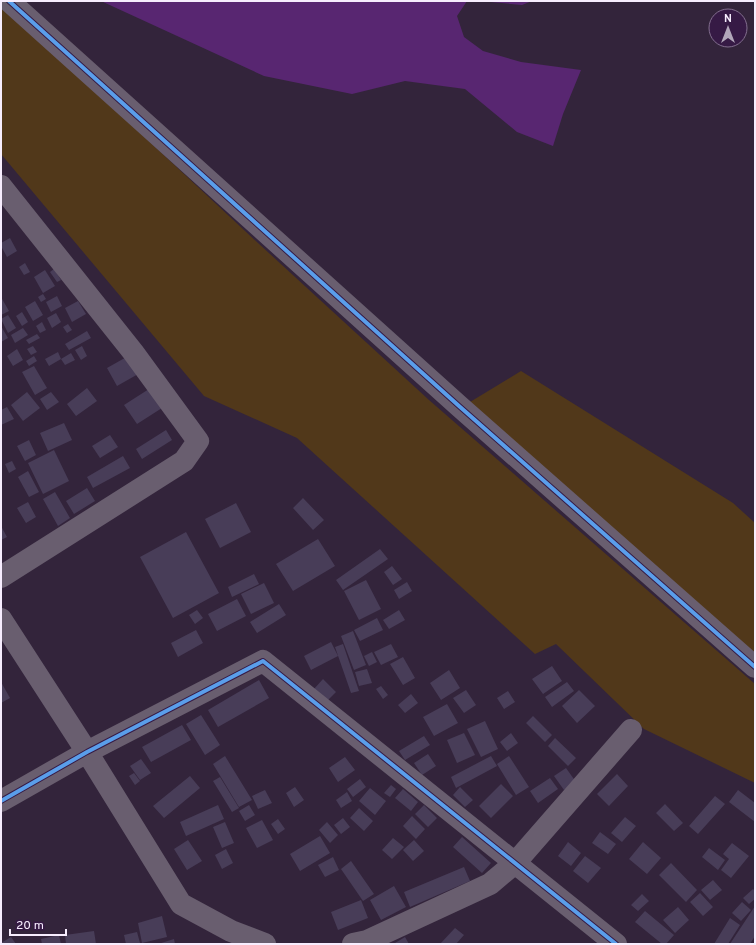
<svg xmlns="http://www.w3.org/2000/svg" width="756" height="945" font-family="Overpass,sans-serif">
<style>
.green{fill:#51381a}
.water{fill:#582671}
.building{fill:#483d58}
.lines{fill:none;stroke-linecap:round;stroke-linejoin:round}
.minor{stroke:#695e6f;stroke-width:22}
.cycleway-casing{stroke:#361a45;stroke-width:6}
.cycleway{stroke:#5a9eea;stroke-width:4}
</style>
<rect width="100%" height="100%" fill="#33243b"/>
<path class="green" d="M1,3L258,243L429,400L755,684V783L644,729L556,644L535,654L297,438L204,396L1,154Z
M521,371L733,503L755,523V658L470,402Z"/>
<path class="water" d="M101,1H467L457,16L464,37L483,51L521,62L581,70L563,114L553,146L517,132L465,89L405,81L352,94L264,76Z
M480,1H532L522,5Z"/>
<path class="building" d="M10,238L17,251L7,257L1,246V243Z
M25,263L30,272L24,275L19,267Z
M54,269L61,280L57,282L50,272Z
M45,270L55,286L43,293L34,277Z
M43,294L46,299L41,302L38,297Z
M57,296L62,306L51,312L46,302Z
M1,297L9,311L1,315Z
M35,301L43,315L33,321L25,307Z
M78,301L86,314L72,322L65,308Z
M22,312L28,322L22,326L16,316Z
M56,313L61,322L52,328L47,318Z
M8,315L16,328L8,333L1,319Z
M42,322L46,330L40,333L36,326Z
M68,324L72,330L67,333L63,327Z
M1,326L8,338L1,342Z
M23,328L28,335L15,343L11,335Z
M87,331L91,338L69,350L65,344Z
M37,334L40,338L29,344L26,340Z
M33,346L37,352L31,355L27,349Z
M82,346L87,356L81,360L75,350Z
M17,349L23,360L13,366L7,356Z
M58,352L61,359L49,366L45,359Z
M71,353L75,360L65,365L61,359Z
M130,355L140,373L117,386L107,368Z
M34,356L37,361L29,366L26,361Z
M34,366L47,388L35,395L22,372Z
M87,388L97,401L76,416L67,404Z
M149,389L162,408L137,424L124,405Z
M27,392L40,408L23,421L11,405Z
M51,392L59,402L47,410L40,399Z
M7,407L14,419L1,425V410Z
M64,423L72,440L48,451L40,433Z
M166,430L172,440L142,459L136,449Z
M110,435L118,447L100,458L92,446Z
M29,440L36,455L25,461L17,446Z
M54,450L69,481L43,494L28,463Z
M123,456L130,468L93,488L87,477Z
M12,461L16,469L9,473L5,464Z
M28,471L39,492L29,497L18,477Z
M87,488L95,501L74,514L66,501Z
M55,492L70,518L58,526L43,499Z
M303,498L324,520L313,530L293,508Z
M28,502L36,517L26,523L17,508Z
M236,503L251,532L220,548L205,519Z
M1,526L7,537L1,540Z
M186,532L219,593L173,618L140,557Z
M318,539L335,566L293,591L276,564Z
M380,549L388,559L343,590L336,580Z
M392,566L402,579L393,585L384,572Z
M254,574L259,584L232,597L228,587Z
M366,580L381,609L359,620L344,591Z
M407,582L412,591L399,599L394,590Z
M264,583L274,603L251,614L241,594Z
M237,599L246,616L217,631L208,614Z
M279,604L286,615L257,633L250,622Z
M197,610L203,618L195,624L189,615Z
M399,610L405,620L389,629L383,620Z
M377,618L383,630L360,641L354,630Z
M196,630L203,643L178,657L171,643Z
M353,631L366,665L354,670L341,636Z
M331,642L338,656L311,670L304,656Z
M343,644L359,691L351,693L335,647Z
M391,644L398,657L381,665L374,652Z
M372,652L377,662L369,666L364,656Z
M403,657L415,678L403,685L390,664Z
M552,666L562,681L543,694L532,679Z
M367,669L372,683L359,686L355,672Z
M449,670L460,688L441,700L430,683Z
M323,679L336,692L327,701L314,689Z
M259,680L269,698L218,727L208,710Z
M1,682L10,698L1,703Z
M567,682L574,691L552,707L545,697Z
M381,686L388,695L383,699L376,689Z
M466,690L476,705L464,713L453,698Z
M579,690L595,706L577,723L562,706Z
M508,691L515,702L504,709L497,698Z
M411,694L418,703L405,713L398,705Z
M447,704L458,723L434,736L423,717Z
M201,715L220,745L205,755L186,724Z
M533,716L552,735L545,742L526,723Z
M485,721L498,749L481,757L467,729Z
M182,725L191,740L151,762L142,747Z
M464,733L475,755L457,763L447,740Z
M511,733L518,743L507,751L500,742Z
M424,736L430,745L405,760L399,751Z
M555,738L576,758L568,766L548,746Z
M428,754L436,766L422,775L414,763Z
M225,756L252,800L239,807L213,764Z
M491,756L497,766L456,788L451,777Z
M509,756L529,787L516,795L497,764Z
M345,757L355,770L338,782L329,768Z
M141,759L151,773L140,780L130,766Z
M566,768L576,782L564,790L554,776Z
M134,773L140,781L135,785L129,776Z
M617,774L628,786L609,806L597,794Z
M190,776L200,788L164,818L153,806Z
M220,777L239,808L232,812L213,781Z
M550,778L558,789L538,803L530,791Z
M360,779L366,787L353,797L347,789Z
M501,784L513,796L491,818L479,806Z
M391,785L396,789L390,797L384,793Z
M295,787L304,800L294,807L286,793Z
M460,787L473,800L465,807L453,795Z
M370,788L386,801L375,815L359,801Z
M403,789L418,802L411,811L395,798Z
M265,790L272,803L258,809L252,796Z
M738,790L755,803V822L729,802Z
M347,792L352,801L341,808L336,800Z
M715,796L725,804L698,834L689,826Z
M665,804L683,823L674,831L656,813Z
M218,805L224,819L186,836L180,822Z
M249,805L255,815L245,821L239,811Z
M424,805L437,818L428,827L415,814Z
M359,808L373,821L364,831L350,818Z
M412,816L425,829L416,839L403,826Z
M625,817L636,826L622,842L611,833Z
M343,818L350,827L341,834L334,825Z
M278,819L285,829L278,834L271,824Z
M262,820L273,840L257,848L246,828Z
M225,822L234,843L222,848L213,827Z
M327,822L338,835L330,843L319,830Z
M600,832L616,844L608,854L592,843Z
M320,836L330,853L300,871L290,854Z
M462,837L491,863L482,873L453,847Z
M393,838L404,847L392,859L382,850Z
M188,840L202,861L187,870L174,849Z
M414,840L424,851L413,861L403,850Z
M568,842L581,853L571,866L558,856Z
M643,842L661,858L647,874L629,859Z
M732,843L749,856L731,878L721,870L729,859L723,854Z
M709,848L725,860L718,870L702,857Z
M226,849L233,863L222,869L215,855Z
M585,856L601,868L588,883L573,871Z
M333,857L339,870L325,877L318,865Z
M351,861L374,894L363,901L341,869Z
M671,863L697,890L686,902L659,875Z
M464,867L470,881L410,907L404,892Z
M713,880L722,890L710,900L701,890Z
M394,886L406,907L381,920L370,900Z
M753,889L755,891V899L749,904L743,898Z
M700,893L713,907L703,916L690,902Z
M642,894L649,901L638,911L631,905Z
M361,900L368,918L338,930L331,912Z
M742,902L751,910L741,921L732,913Z
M755,906V936L750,944H730Z
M678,907L689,920L675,933L663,920Z
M645,911L674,935L666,944H662L635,922Z
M162,916L167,937L142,943L138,923Z
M730,918L740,925L728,944H714Z
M455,928L464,935L456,944H440Z
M94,931L96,944H66L65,935Z
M137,932L140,943L126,944L124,935Z
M59,935L61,944H42L41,939Z
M11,937L16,944H1V943Z
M405,937L409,944H396L395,943Z
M174,939L175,944H158Z"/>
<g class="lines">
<path class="minor" d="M9,1L459,406L755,667
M1,186L133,352L198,441L184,461L1,577
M1,619L87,752L181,904L231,931L265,944
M1,801L87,752L263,661L616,944
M353,944L367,941L490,884L515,863L631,730"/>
<g class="cycleway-casing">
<path id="cycleway" d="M9,1L459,406L755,667
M1,801L87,752L263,661L616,944"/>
</g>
<use href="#cycleway" class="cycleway"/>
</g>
<rect width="756" height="945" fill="none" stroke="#f7edfe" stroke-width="4"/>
<g transform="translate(728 28)"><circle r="19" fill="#361a45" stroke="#836e8f"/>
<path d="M0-3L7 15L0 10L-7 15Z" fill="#b2a7ba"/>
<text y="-6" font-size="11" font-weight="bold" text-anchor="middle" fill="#f7edfe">N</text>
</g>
<path d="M10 929v6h56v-6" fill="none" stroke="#f7edfe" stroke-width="2"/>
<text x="16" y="929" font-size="12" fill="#f7edfe" stroke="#361a45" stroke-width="3" paint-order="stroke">20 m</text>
</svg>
